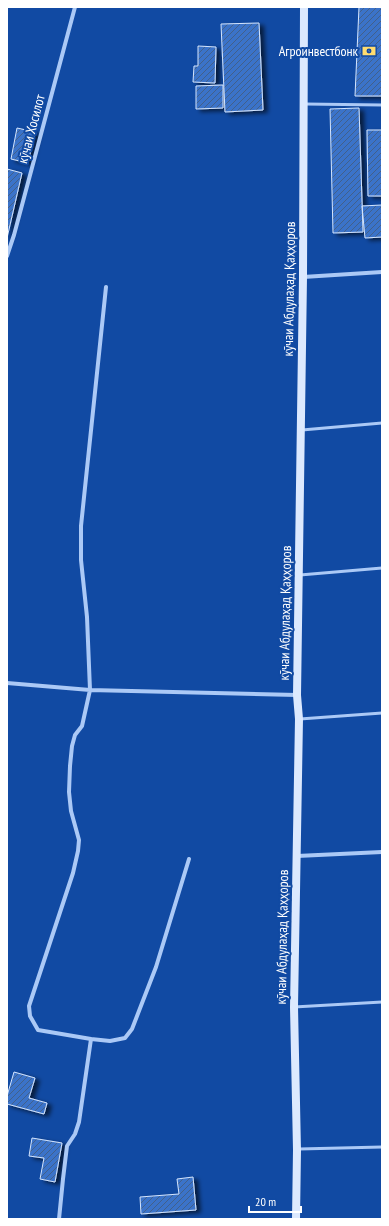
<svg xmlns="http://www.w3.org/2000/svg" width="389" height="1226" font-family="'PT Sans Narrow',sans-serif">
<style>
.building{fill:url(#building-hatch);stroke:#d4e5fe;filter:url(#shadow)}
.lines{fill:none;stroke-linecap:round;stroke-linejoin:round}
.lane{stroke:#abc9f6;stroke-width:3}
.street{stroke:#abc9f6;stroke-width:4}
.secondary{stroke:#dce9fe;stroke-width:8}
.labels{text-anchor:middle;stroke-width:4;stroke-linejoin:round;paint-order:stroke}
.poi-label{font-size:14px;fill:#fff;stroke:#114aa3;text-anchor:end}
.street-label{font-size:14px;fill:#fff;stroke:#114aa3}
</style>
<defs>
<pattern id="building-hatch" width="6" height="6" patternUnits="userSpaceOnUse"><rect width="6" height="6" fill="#3a73c9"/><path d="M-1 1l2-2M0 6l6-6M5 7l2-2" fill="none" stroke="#43608a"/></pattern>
<filter id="shadow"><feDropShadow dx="4.5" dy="2.5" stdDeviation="2" flood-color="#0009"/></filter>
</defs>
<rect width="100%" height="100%" fill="#114aa3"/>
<path class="building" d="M359,7H382V96H355Z
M259,23L263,110L225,112L221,24Z
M198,46L216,47L215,83L193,82L194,66H198Z
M223,85V108L196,109V86Z
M359,108L363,232L333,233L330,109Z
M17,128L35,132L28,163L11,159Z
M367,130H382V196H368Z
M7,169L22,173L7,238Z
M382,205V237L365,238L362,206Z
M14,1072L35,1078L29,1098L47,1103L44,1114L7,1104V1096Z
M32,1138L62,1143L55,1182L40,1179L44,1158L29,1156Z
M193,1177L196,1210L141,1214L140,1197L179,1194L177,1179Z"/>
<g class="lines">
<path class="lane" d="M305,104L382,105
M302,430L382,423
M300,575L382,568
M300,719L382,713
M294,1007L382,1002
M299,1149L382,1147"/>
<path class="street" d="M7,256L14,235L75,7
M303,277L382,272
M7,683L90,690L297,695
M297,856L382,852
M91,1039L38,1030L30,1016L29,1006L73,873L78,851L79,840L71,811L69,792L70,766L72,746L75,735L82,726L90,690L87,617L81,560V526L106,287
M59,1219L63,1179L67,1146L75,1134L79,1122L91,1039L110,1041L125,1038L132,1029L156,967L189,859"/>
<path class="secondary" d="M296,1219L297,1150L294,1007L299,719L297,695L303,277L304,7"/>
</g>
<defs>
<g id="bank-bare" transform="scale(1.08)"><path d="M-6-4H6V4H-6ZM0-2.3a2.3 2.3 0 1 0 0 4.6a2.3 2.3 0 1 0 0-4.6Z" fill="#ffdc6f" stroke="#114aa3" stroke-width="2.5" paint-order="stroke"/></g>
</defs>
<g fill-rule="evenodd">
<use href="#bank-bare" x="369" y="51"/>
</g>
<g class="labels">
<g class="poi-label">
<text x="358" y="56">Агроинвестбонк</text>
</g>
<g class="street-label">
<text transform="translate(31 129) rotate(-75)" y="5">кӯчаи Хосилот</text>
<text transform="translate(289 289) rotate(-89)" y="5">кӯчаи Абдулаҳад Қаҳҳоров</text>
<text transform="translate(285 613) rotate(-89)" y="5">кӯчаи Абдулаҳад Қаҳҳоров</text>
<text transform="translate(282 937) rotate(-89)" y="5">кӯчаи Абдулаҳад Қаҳҳоров</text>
</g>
</g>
<rect width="389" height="1226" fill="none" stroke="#ffffff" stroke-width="16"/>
<path d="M249 1206v6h52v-6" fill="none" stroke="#ffffff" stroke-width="2"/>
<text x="255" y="1206" font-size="12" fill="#ffffff" stroke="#114aa3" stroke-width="3" paint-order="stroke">20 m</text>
</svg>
